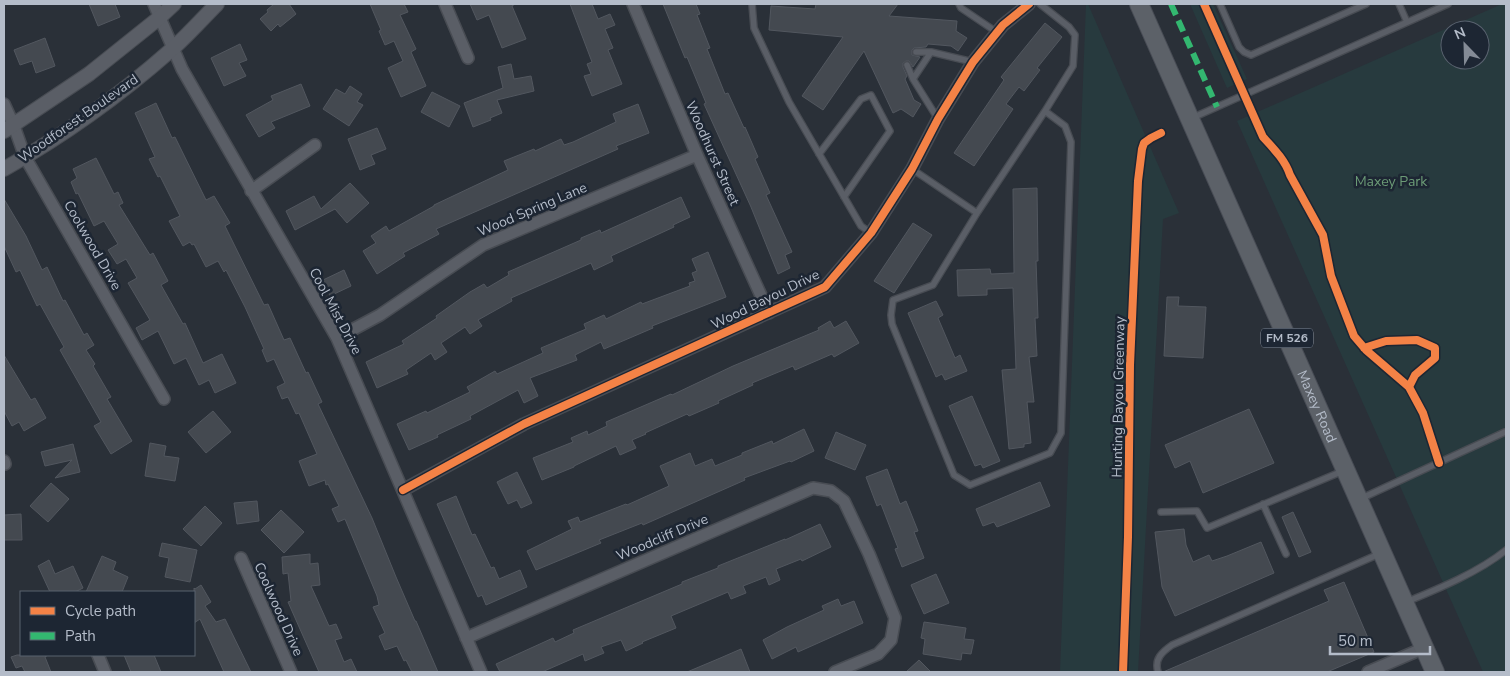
<svg xmlns="http://www.w3.org/2000/svg" width="1510" height="676" font-family="'Nunito Sans',sans-serif">
<style>
.green{fill:#273a3e;fill-rule:evenodd}
.building{fill:#444950;stroke:#52575f}
.lines{fill:none;stroke-linecap:round;stroke-linejoin:round}
.service-casing{stroke:#484c53;stroke-width:8}
.minor-casing{stroke:#484c53;stroke-width:14}
.tertiary-casing{stroke:#484c53;stroke-width:16}
.primary-casing{stroke:#484c55;stroke-width:20}
.service{stroke:#5a5e66;stroke-width:5.5}
.minor{stroke:#5a5e66;stroke-width:11}
.tertiary{stroke:#5a5e66;stroke-width:14}
.primary{stroke:#5c6168;stroke-width:18}
.quiet{stroke:#33b770;stroke-width:6;stroke-dasharray:12 6;stroke-linecap:butt}
.cycleway-casing{stroke:#1d2633;stroke-width:11}
.cycleway{stroke:#f48246;stroke-width:8}
.labels{text-anchor:middle;stroke-width:5;stroke-linejoin:round;paint-order:stroke}
.shield{fill:#1d2633;stroke:#878f9c;stroke-width:1}
.shield-label{font-size:12px;font-weight:bold;fill:#b4bcc9}
.street-label{font-size:14px;fill:#b4bcc9;stroke:#1d2633}
.park-label{font-size:14px;fill:#6b9a76;stroke:#1d2633}
</style>
<rect width="100%" height="100%" fill="#2a3038"/>
<path class="green" d="M1086,4H1088L1179,213L1163,219L1138,672H1060Z
M1190,4H1213L1247,79L1227,88Z
M1502,4H1506V672H1483L1237,121ZM1450,30H1480V60H1450Z"/>
<path class="building" d="M89,4H115L120,17L98,26Z
M274,4H289L296,14L280,27L278,24L271,31L260,19L268,12L267,10Z
M370,4H404L408,12L400,15L416,49L411,52L426,86L401,97L388,68L403,61L394,41L385,45L379,31L381,30Z
M470,4H515L512,6L526,39L502,48L489,15L477,20Z
M570,4H592L598,19L610,14L615,25L605,29L613,48L608,50L622,84L592,96L584,76L591,74L587,64L592,62Z
M663,4H696L700,14L697,15L710,48L707,49L725,94L728,93L744,128L745,127L758,157L755,159L770,193L766,195L792,252L785,255L790,268L778,274L751,207L704,104L706,103L687,57L685,58Z
M816,4H898L889,16L957,21L956,31L967,38L958,51L951,46L928,44L926,47L914,48L912,50V55L920,57L913,67L909,61H906L903,63V67L907,76L905,79L914,100L921,104L913,117L901,109L893,113L864,51L823,110L802,96L843,37L769,30L771,6L815,9Z
M1045,23L1062,37L1037,68L1040,70L1024,91L1019,87L1006,104L1013,109L974,166L954,153L1004,80L1001,77Z
M45,38L55,66L36,73L32,61L20,65L14,50Z
M240,44L247,60L239,63L246,76L224,86L211,58Z
M511,64L514,79L531,76L534,91L497,100L502,113L490,118L491,120L473,127L464,103L503,88L498,67Z
M301,84L310,106L271,122L275,128L259,137L246,115L273,100L271,96Z
M350,86L362,94L357,102L363,105L349,126L323,109L336,89L345,94Z
M432,92L460,106L449,127L421,112Z
M156,103L172,138L175,137L206,200L214,196L230,223L225,226L264,305L268,304L284,340L290,338L306,373L308,372L322,402L318,404L372,518L396,577L415,621H416L438,672H412L406,660L404,661L397,646L385,650L379,636L385,633L373,607L379,605L377,596L345,519L338,522L332,509L339,506L328,484L326,485L325,480L309,486L299,461L317,454L299,413L296,414L288,397L282,399L277,387L285,383L274,359L267,362L262,350L264,349L245,307L226,270L224,272L218,261L206,267L194,244L192,245L190,242L183,246L169,221L180,216L160,176L158,177L149,159L155,157L135,113Z
M638,104L649,133L616,146L618,149L436,229L439,234L403,253L405,256L377,274L363,251L376,243L371,236L386,226L389,231L434,206V205L508,170L504,161L534,149L535,151L561,139L564,145L573,142L616,122L613,114Z
M377,128L386,149L371,155L375,164L360,170L348,139Z
M96,158L114,194L118,192L123,203L119,205L150,255L153,253L168,281L161,285L183,324L185,323L203,363L222,354L236,383L215,393L209,380L199,385L186,358L174,364L158,331L142,340L136,328L150,320L128,283L137,278L126,259L117,264L108,250L118,244L104,221L94,226L78,193L76,194L71,182L77,178L73,169Z
M350,183L369,203L347,223L335,209L295,230L286,211L314,196L321,209Z
M1037,188L1038,261H1036L1038,318H1035L1037,356L1029,357L1034,402H1027L1031,443L1024,444V447L1009,449L1002,370L1016,369L1013,288L987,289V295L958,296L957,270L990,269L991,274L1014,273L1013,189Z
M681,197L690,217L673,225L674,227L611,256L613,261L594,270L591,263L511,298L512,301L478,320L482,326L470,334L465,327L441,343L447,352L435,360L431,353L406,370L408,374L377,388L366,362L404,344L402,341L437,318L436,316L470,292L484,284L487,288L509,275L508,272L581,240V238L600,230L601,233Z
M4,199L26,236L42,270L47,267L63,301L65,300L84,335L87,333L94,345L86,350L95,364L93,366L111,397L107,399L132,441L111,454L94,426L101,422L60,350L64,347L40,304L37,306L20,270L16,272L4,246Z
M913,223L932,235L894,293L874,281Z
M708,252L726,297L652,326L653,328L604,349L601,342L575,355L577,360L530,378L538,396L524,403L518,390L470,416L471,419L437,435L438,437L409,450L397,424L426,411L427,413L470,392L467,387L495,371L497,374L543,353L541,348L586,329L584,324L604,315L606,319L641,302L642,304L690,286L689,283L695,281L692,273L697,271L692,259Z
M344,270L351,286L330,296L323,280Z
M1167,297H1179L1178,306L1206,307L1203,358L1164,356Z
M936,301L943,315L938,318L955,358L960,355L967,371L945,380L942,374L936,377L908,313Z
M830,321L834,328L846,321L859,343L834,357L832,354L795,370L793,366L752,383L753,385L718,401L719,403L689,416L687,414L645,433L646,434L632,440L636,448L620,455L616,446L574,466V467L542,480L533,458L573,442L571,438L587,431L588,435L607,426L606,422L671,394L672,395L733,366L819,330L818,328Z
M4,355L31,400L35,398L46,418L24,431L19,422L12,426L4,411Z
M972,396L1000,461L983,468L981,464L975,466L949,406Z
M1249,409L1274,463L1203,493L1190,461L1175,468L1165,445Z
M213,411L231,432L206,453L188,432Z
M804,429L814,451L791,462L790,461L744,478L745,480L643,525L642,523L599,540L601,543L536,570L527,551L572,529L568,521L578,517L580,522L626,504L627,505L669,486L660,466L690,453L695,466L712,459L715,466L742,455V453L772,441L773,444Z
M836,432L866,445L855,470L825,458Z
M150,443L166,446L164,456L179,458L175,481L145,476Z
M73,444L80,472L55,478L72,460L45,466L41,452Z
M887,469L900,504L906,501L918,531L914,532L924,558L902,567L895,549L898,548L881,504L877,506L866,477Z
M517,472L532,503L521,508L517,500L508,504L497,482Z
M1040,482L1050,506L997,527L994,522L983,526L976,509Z
M51,483L69,499L48,522L30,506Z
M456,496L472,535L475,534L491,568L494,567L499,579L520,570L527,587L486,605L482,595L478,597L437,504Z
M257,501L259,521L237,524L234,503Z
M205,506L222,523L201,546L183,529Z
M281,510L304,532L284,553L261,530Z
M1293,512L1311,552L1299,557L1282,517Z
M21,514L22,540H4V515Z
M820,524L831,547L802,561L801,559L776,569L780,580L769,585L766,577L743,586L746,593L731,599L728,592L671,616L676,628L642,642L643,643L626,651L621,640L601,647L604,653L585,661L583,654L542,672H500L496,664L553,638L555,642L574,633L573,630L682,584V582L718,568V566L785,539V540Z
M1184,529L1186,545L1193,562L1209,555L1212,561L1227,556L1261,542L1274,573L1175,616L1162,587L1155,532Z
M162,543L197,550L190,582L165,577L169,558L159,556Z
M310,554V564L318,563L320,585L311,586L329,626L336,624L342,638L335,640L344,662L351,659L357,672H319L288,602L291,601L288,573L283,574L282,557Z
M102,556L116,562L113,570L128,577L122,592H86Z
M49,560L55,574L73,566L83,588L75,592H50L38,566Z
M936,574L949,603L924,614L911,585Z
M1344,582L1374,652L1327,672H1163L1329,601L1324,590Z
M201,585L211,602L205,606L216,622L225,619L251,672H224L200,619L194,623V588L195,589Z
M838,599L841,606L854,601L863,623L798,652L796,647L772,659L763,640L787,627L824,610L822,606Z
M924,622L966,628L964,639L974,640L971,654L962,653L961,660L923,654L925,639L921,638Z
M741,649L750,672H687L718,659Z
M17,655H48L45,657L51,672H25L22,666L16,668L11,657Z
M124,655H154L161,672H131Z
M919,660L931,672H906Z"/>
<g class="lines">
<g class="service-casing">
<path id="service" d="M752,4L754,28L789,102L861,226L871,233
M959,4L961,8L998,33
M1220,4L1239,47L1244,52L1251,55L1366,4
M1399,4L1407,22
M916,52H931
M907,65L913,79
M1192,118L1448,4
M938,119L913,79L931,52L973,62
M819,154L861,99L871,95L890,131L844,197
M912,169L977,213L933,285L893,300L891,315L892,324L954,475L970,485L1050,453L1061,433L1071,142L1065,126L1045,111L1073,66L1075,35L1069,27L1040,4
M977,213L1045,111
M1360,499L1505,432
M1263,504L1286,554
M1161,512L1197,511L1207,528L1343,471
M1406,602C1438,589 1479,572 1506,550
M1158,672C1154,659 1162,652 1172,645L1379,554"/>
</g>
<g class="minor-casing">
<path id="minor" d="M154,4L182,69L337,338L481,672
M445,4L468,58
M633,4L697,155L769,313
M4,104L14,126L25,157L164,399
M251,191L315,145
M337,338L380,315L483,245L697,155
M4,461L5,464
M403,490L524,424L825,287L871,233L912,169L938,119L973,62L1003,25L1029,4
M241,558L291,672
M466,638L813,488L831,491L844,501L869,554L895,618L891,640L878,654L835,672
M98,655L105,672
M1368,672L1424,648"/>
</g>
<g class="tertiary-casing">
<path id="tertiary" d="M4,131L89,74L159,18L174,4
M4,169C63,136 120,95 171,50C187,36 202,19 217,4"/>
</g>
<g class="primary-casing">
<g id="primary">
<path id="s1" d="M1139,4L1435,672"/>
</g>
</g>
<use href="#service" class="service"/>
<use href="#minor" class="minor"/>
<use href="#tertiary" class="tertiary"/>
<use href="#primary" class="primary"/>
<path class="quiet" d="M1171,4L1217,107"/>
<g class="cycleway-casing">
<path id="cycleway" d="M1204,4L1263,137C1274,149 1285,160 1290,175L1323,235L1331,276L1354,336L1366,350L1409,387L1423,413L1439,463
M1364,348L1386,341L1417,340L1435,348V358L1415,375L1409,387
M403,490L524,424L825,287L871,233L912,169L938,119L973,62L1003,25L1029,4
M1123,672L1128,537L1130,365L1138,181L1142,149L1144,143L1151,138L1161,133"/>
</g>
<use href="#cycleway" class="cycleway"/>
</g>
<g class="labels">
<rect class="shield" x="1261" y="328.5" width="52" height="19" rx="4"/>
<g class="shield-label">
<text x="1287" y="342">FM 526</text>
</g>
<g class="street-label">
<text transform="translate(78 118) rotate(-35)" y="5">Woodforest Boulevard</text>
<text transform="translate(713 153) rotate(66)" y="5">Woodhurst Street</text>
<text transform="translate(532 209) rotate(-23)" y="5">Wood Spring Lane</text>
<text transform="translate(93 245) rotate(60)" y="5">Coolwood Drive</text>
<text transform="translate(765 299) rotate(-26)" y="5">Wood Bayou Drive</text>
<text transform="translate(336 311) rotate(62)" y="5">Cool Mist Drive</text>
<text transform="translate(1118 397) rotate(-89)" y="5">Hunting Bayou Greenway</text>
<text dy="5" stroke="none"><textPath href="#s1" startOffset="440">Maxey Road</textPath></text>
<text transform="translate(662 537) rotate(-23)" y="5">Woodcliff Drive</text>
<text transform="translate(279 609) rotate(66)" y="5">Coolwood Drive</text>
</g>
<g class="park-label">
<text x="1391" y="186">Maxey Park</text>
</g>
</g>
<rect width="1510" height="676" fill="none" stroke="#b4bcc9" stroke-width="10"/>
<rect x="20" y="591" width="175" height="65" fill="#1d2633" stroke="#59626f"/>
<rect x="30" y="607" width="25" height="8" fill="#f48246" stroke="#59626f"/>
<text x="65" y="616" font-size="15" fill="#b4bcc9">Cycle path</text>
<rect x="30" y="632" width="25" height="8" fill="#33b770" stroke="#59626f"/>
<text x="65" y="641" font-size="15" fill="#b4bcc9">Path</text>
<g transform="translate(1465 45) rotate(337)"><circle r="24" fill="#1d2633" stroke="#59626f"/>
<path d="M0-4L9 19L0 12L-9 19Z" fill="#848b96"/>
<text y="-8" font-size="14" font-weight="bold" text-anchor="middle" fill="#b4bcc9">N</text>
</g>
<path d="M1330 646v8h100v-8" fill="none" stroke="#b4bcc9" stroke-width="2.5"/>
<text x="1338" y="646" font-size="15" fill="#b4bcc9" stroke="#1d2633" stroke-width="4" paint-order="stroke">50 m</text>
</svg>
